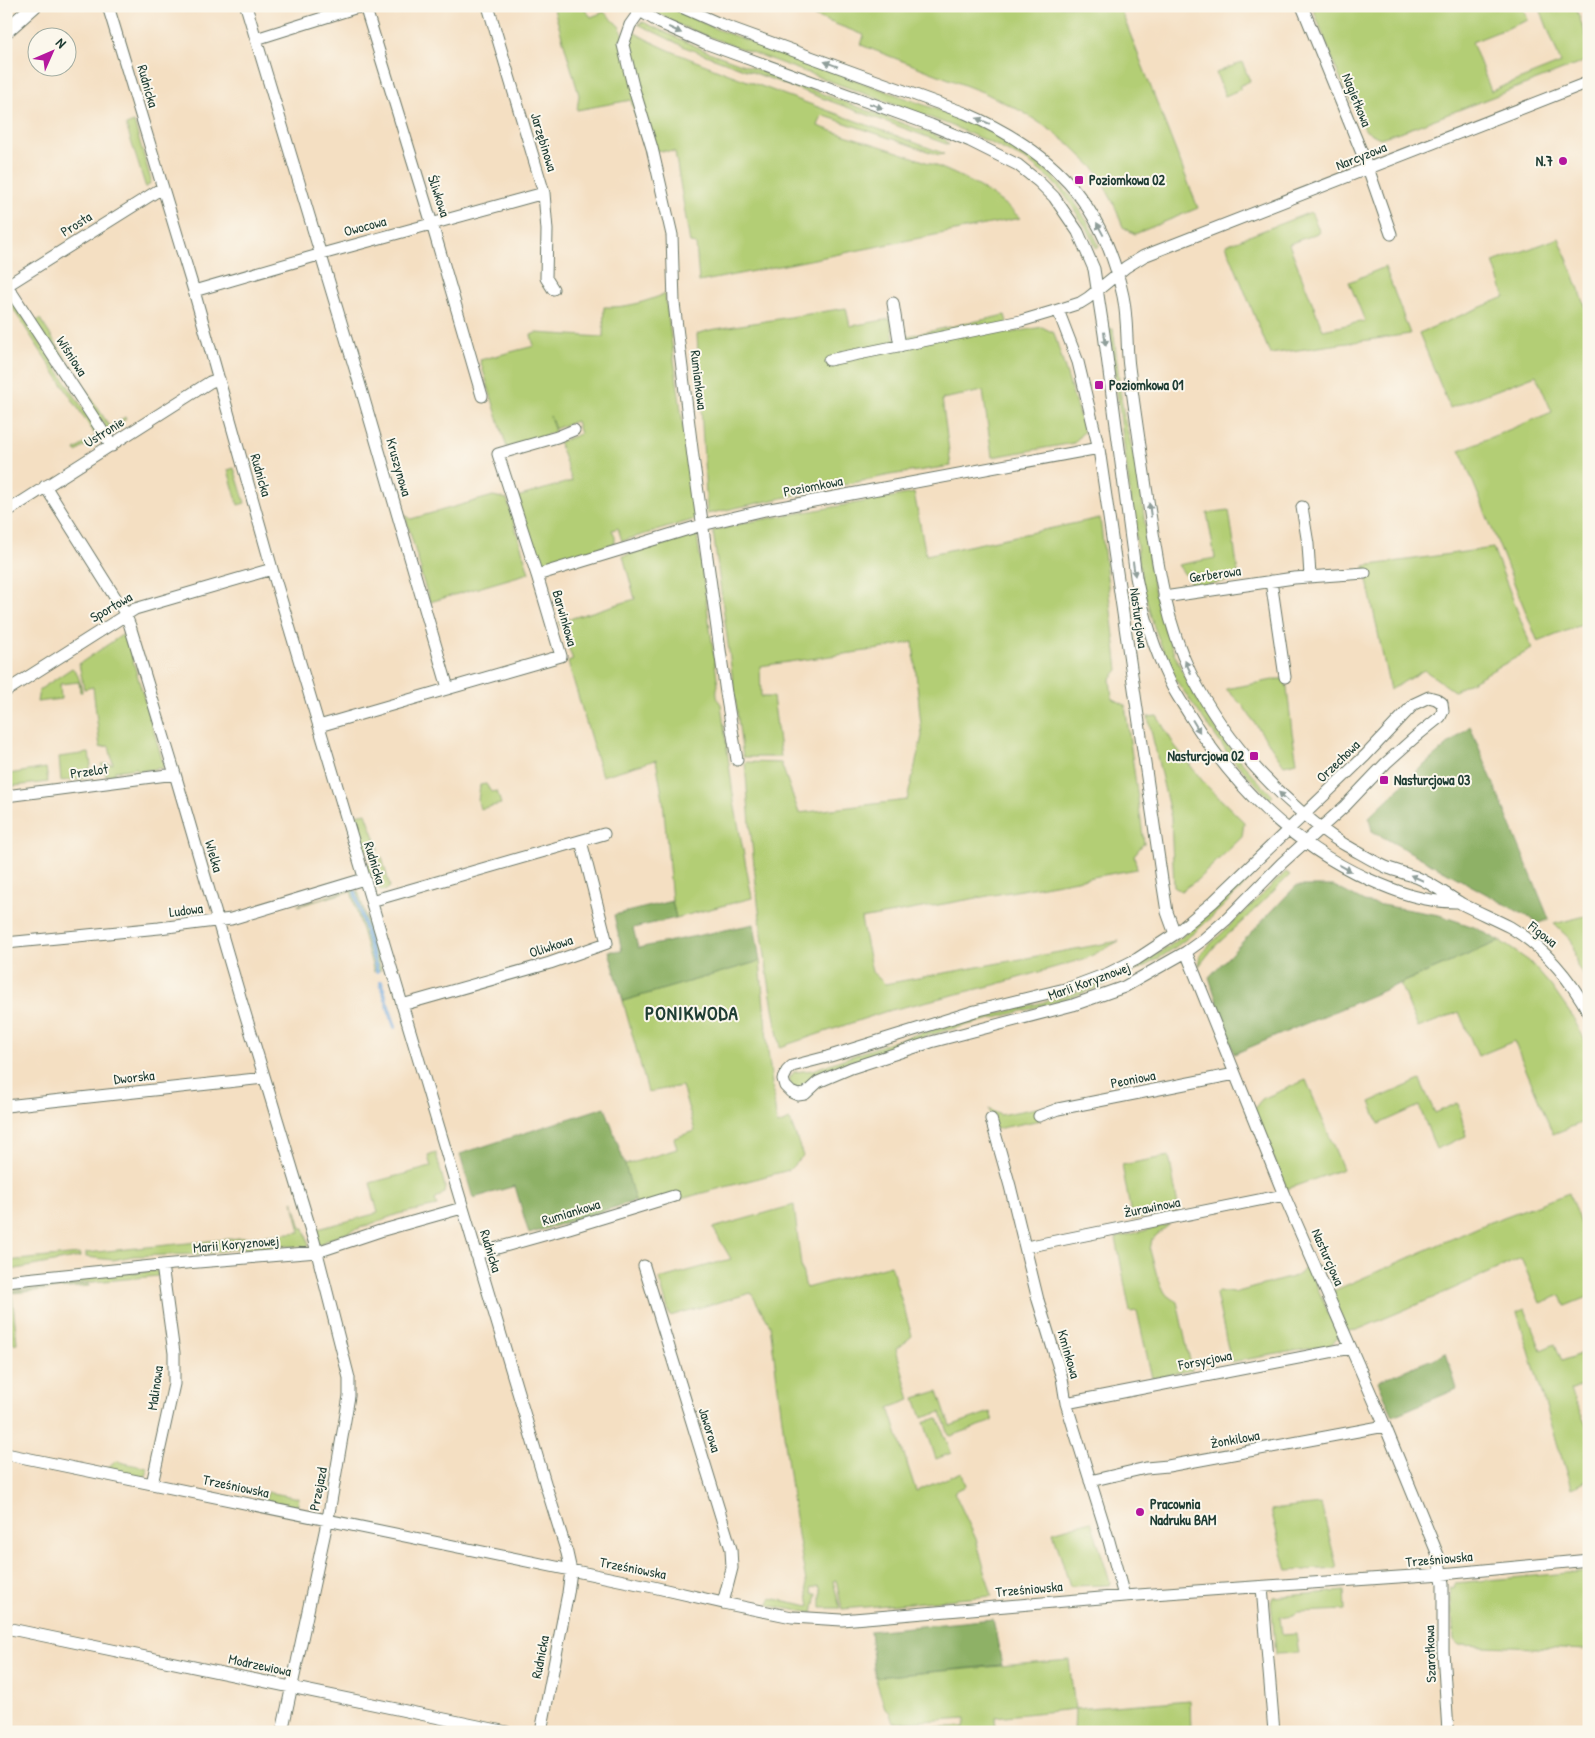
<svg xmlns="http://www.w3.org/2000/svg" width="1595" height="1738" font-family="'Patrick Hand',sans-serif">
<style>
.green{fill:#b3ce75;stroke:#698654}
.forest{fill:#8eb166;stroke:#56774d}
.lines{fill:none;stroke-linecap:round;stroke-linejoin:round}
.stream{stroke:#6aa4da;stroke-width:4}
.minor-casing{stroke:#6a7666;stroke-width:13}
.tertiary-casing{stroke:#6a7666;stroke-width:16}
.minor{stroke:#fff;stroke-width:11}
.tertiary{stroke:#fff;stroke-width:14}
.oneway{fill:#8f9e9a}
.poi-dot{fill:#b5179e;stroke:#fbf7ec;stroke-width:2}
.labels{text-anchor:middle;stroke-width:4;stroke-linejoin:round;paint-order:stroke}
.street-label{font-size:14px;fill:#1f3d34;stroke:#fbf7ec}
.poi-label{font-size:14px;font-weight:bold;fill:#1f3d34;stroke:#fbf7ec;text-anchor:start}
.district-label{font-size:19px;font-weight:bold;letter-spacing:1px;fill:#1f3d34;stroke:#fbf7ec}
</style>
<rect width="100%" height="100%" fill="#fbf7ec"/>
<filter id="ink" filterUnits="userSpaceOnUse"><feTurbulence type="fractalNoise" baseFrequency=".02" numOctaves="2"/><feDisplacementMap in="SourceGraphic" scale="10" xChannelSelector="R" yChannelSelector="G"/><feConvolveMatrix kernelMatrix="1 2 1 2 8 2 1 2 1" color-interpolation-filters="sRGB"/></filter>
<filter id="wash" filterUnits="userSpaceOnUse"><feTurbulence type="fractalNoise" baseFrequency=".0096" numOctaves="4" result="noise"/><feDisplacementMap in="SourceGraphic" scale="20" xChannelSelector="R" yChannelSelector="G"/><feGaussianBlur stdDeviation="1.12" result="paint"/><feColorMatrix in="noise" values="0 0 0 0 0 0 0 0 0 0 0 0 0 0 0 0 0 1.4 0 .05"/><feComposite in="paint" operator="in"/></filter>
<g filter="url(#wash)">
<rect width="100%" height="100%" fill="#f4dfc2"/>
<path class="green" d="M553,6H582L591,17L604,12L619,26L628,43L632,31C661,49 694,60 726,73C797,100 869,125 940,152L944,154L939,155L822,115L818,126C831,131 845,135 858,139C916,158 975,174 1020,218L699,282L696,244L690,243L675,152L645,149L631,100L577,110L579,95Z
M644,6H666L716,29L968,121C980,127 992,132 1003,138C1046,163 1080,200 1099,246L1096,248L1089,232L1064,194L1050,179L1029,162L991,143L950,125L718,40L679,25Z
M788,6H1116L1120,8L1198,208L1135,234L1123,227L1113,202L1096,170L1069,144L1052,131L1023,112L985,93L861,45L864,35Z
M1312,6H1527L1523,8L1528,20L1472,42L1491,91L1561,63L1539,6H1575L1589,43V56L1581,63L1409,129L1380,138L1366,131L1339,76Z
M643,22L706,51L945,139L949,145L687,48L638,24Z
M1242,62L1250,81L1239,86L1241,89L1225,96L1216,73Z
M134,122L151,180L150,183L146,188L126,125Z
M1311,212L1320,232L1289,244L1323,330L1365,321L1349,282L1385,267L1410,334L1270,354L1226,245Z
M1559,238L1589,315V622L1538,642L1460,450L1552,412L1536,375L1450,408L1419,333L1505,297L1493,262Z
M665,294L696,519L622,541L618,528L612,530L615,536V543L546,564H542L536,558L514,498L572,481L559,442L580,434L576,421L555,429L550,416L555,432L507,448L480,360L534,346L531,335L536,333L603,337L604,307C626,308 645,302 665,294Z
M9,295L101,436L76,452L75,450L96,436L6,298Z
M846,308L850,326L890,319L894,339L1005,315L1010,333L1042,327L1054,333L1084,431L1074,443L992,457L983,391L942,399L951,466L890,475L707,514L697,334L710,330Z
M40,319L110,427L125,417L126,419L108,431L35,322Z
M1109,329H1113C1117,358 1119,387 1124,416C1128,436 1135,455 1138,475C1145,511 1146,548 1153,584C1169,666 1214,738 1273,796L1270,799L1229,755L1173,676L1153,624L1144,590L1140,570Z
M234,468L245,503L238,505L228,470Z
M914,493L926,555L1100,518L1118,670L1110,679L1112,698L1125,705L1144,843L1134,855L1137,869L861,919L872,972L885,984L1119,941L1087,958L994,985L887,1011L780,1047C762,953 752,858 745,762L781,763L799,813L907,800L922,736L913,642L880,649L760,666L761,697H773L781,757H743L713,531L748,522Z
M493,496L507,499L529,573L430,602L420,571L421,570L405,515L411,519Z
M1229,510L1239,579L1194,587L1178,565L1215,558L1207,513Z
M697,535L718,685C716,691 716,699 721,704L734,802L752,898L676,918L672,901L663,800L656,760L602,776L568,662L573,660L559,622L635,599L623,556Z
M1493,548L1532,649L1454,691L1424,670L1390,690L1364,566Z
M122,635L126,637L164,766L162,768L138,771L137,768L115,771V774L106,775L101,764H113L109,746L100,747L93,687L84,689L79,664Z
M72,668C78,672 81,684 82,692H80L79,682L60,684L61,699L37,702L39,690Z
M1278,679H1286L1292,732L1297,762L1284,765L1243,706L1226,689Z
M1157,716L1175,746L1205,784L1244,822L1242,837L1197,880L1181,891L1174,887L1171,818L1148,717Z
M89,753L91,765L86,778L61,781L59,757Z
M8,767L9,774L46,768L48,782L6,787V768Z
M486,784L491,792L497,791L501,804L480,809L478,801L480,785Z
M366,813L379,849L362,850L352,816Z
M382,857L390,887L385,891C372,889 369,876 366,865Z
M1266,858L1268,861C1231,898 1193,941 1145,966C1075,1004 1002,1014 926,1036C906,1042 885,1050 865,1057C855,1060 822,1069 815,1075C810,1079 806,1089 799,1089C793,1089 790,1084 789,1079L794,1072L813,1070C855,1055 897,1039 939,1028C1009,1009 1081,999 1145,962C1192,935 1228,895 1266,858Z
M1286,872L1290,875L1244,920L1214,947L1199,966L1201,953Z
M352,889L358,891L381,970L374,972L351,891L298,906V905Z
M1589,915V983L1577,966L1572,941L1554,924Z
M1500,941L1529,961L1551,986L1572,1016L1588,1046L1589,1120L1553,1134L1514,1041L1478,1056L1459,1012L1418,1028L1400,984Z
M760,961L768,1051L777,1125L790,1120L803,1156L789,1170L695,1195L638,1212L625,1165L677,1149L674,1138L695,1131L682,1086L648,1092L623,1001Z
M1306,1080L1343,1169L1287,1189L1253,1110L1262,1099Z
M1420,1080L1435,1113L1458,1103L1466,1136L1436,1149L1419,1106L1379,1124L1370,1102Z
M1037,1108L1041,1120L996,1129L989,1109L1000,1115Z
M436,1153L445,1187L444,1193L435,1200L437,1206L398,1214L327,1240L319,1246L314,1229L317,1228L318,1229L378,1213L370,1183L431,1167L428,1156Z
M1169,1156L1179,1211L1132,1220L1122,1165Z
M1569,1193L1589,1248V1300L1587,1297L1565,1306L1561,1295L1540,1303L1521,1258L1435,1297L1357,1330L1347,1331L1331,1292L1490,1222Z
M293,1201L301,1228H304L309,1245L306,1247L285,1246L234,1249L205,1254L133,1256L113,1260L86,1257V1253L300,1232Z
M794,1205L801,1266L806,1288L891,1265L912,1336L896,1349L910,1400L889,1408L916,1491L962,1472L966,1486L954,1492L976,1539L992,1596L842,1609L836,1580L833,1581L840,1608H821V1591L819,1586L811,1588L812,1594H817L813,1613L771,1606L769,1604L770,1598L810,1606L793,1505L770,1325L751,1293L670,1316L659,1279L731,1259L713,1228Z
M1170,1224L1152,1239L1150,1250L1157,1276L1165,1293L1177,1302L1192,1370L1152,1378L1137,1311L1130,1312L1116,1238Z
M80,1254V1257L6,1271V1259L7,1261Z
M1306,1261L1337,1333C1338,1339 1335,1341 1330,1345L1231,1362L1216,1294L1218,1291L1234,1293L1296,1276L1306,1268Z
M154,1271H157L158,1276L7,1290L6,1286H28L68,1279Z
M89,1284V1286L12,1293L17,1343L13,1344L6,1292Z
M1525,1309L1541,1350L1555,1344L1562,1361L1589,1350V1383L1570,1391L1589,1431V1452L1585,1454L1589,1462V1480L1571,1488L1517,1312Z
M938,1391L950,1426L990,1412L993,1421L951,1436L949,1435L941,1412L922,1418L915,1398Z
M938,1418L951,1453L936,1459L924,1422Z
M115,1461L147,1468V1474L143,1478L105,1470Z
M268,1492L299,1498L297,1509L265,1503Z
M1321,1504L1337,1568L1287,1571L1271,1510Z
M1091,1521L1110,1582L1109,1585L1070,1586L1053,1532Z
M1589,1571V1650L1459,1645L1454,1640L1450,1588L1454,1589L1455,1583Z
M1344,1591L1345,1610L1299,1612L1294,1615L1280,1617L1282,1635L1296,1634L1299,1653L1276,1654L1271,1602L1273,1597Z
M1069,1660L1075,1709L1190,1700L1191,1732H1074L1075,1709L995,1717L996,1732H896L939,1727H964L966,1718L893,1723L889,1711L885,1708L875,1677Z"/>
<path class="forest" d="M1470,726L1549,919L1539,923L1372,831L1369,817L1417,771Z
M1296,886H1334L1364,902L1439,915L1474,927L1500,941L1234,1054L1209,977Z
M672,901L676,918L633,928L638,948L754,924L760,961L623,1001L609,951H622L614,915Z
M605,1107L625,1165L635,1201L529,1234L515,1186L473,1198L460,1154Z
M1446,1353L1457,1389L1393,1416L1378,1381L1430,1360H1431Z
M993,1619L1002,1665L875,1677L870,1631Z"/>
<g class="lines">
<path class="stream" d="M355,892L377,971
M381,982L386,999
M387,1003L395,1027"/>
</g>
</g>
<g filter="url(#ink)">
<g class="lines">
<g class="minor-casing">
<path id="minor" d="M108,6L194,291L272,569L546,1486L567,1553L571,1571L568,1593L541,1732
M246,6L359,382L448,688
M365,6L432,224L482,396
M488,6L544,193L547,230L546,278L553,289
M632,6L660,23L705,43L931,125L970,141L1018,165L1039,182L1054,197L1078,232L1094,269L1104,334L1136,577C1143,613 1154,649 1170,682C1175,693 1183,704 1189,714C1232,785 1293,845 1368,879C1397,892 1426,903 1459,902
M679,6L720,24L965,113C1051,150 1103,202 1123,296C1128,319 1126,344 1129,367C1135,414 1142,460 1149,507C1158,564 1165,620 1190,672C1217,727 1254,771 1299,810C1314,823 1329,836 1347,846C1360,853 1374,862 1388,868C1397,871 1407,874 1416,877C1433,884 1447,895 1462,904C1478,912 1494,919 1510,927C1545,948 1569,977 1589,1013
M1302,6L1368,168L1391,234
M640,11L630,25L623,45L633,86L652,148L672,235L674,303L693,457L726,693L737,760
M256,39L361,6
M6,284L112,446
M6,286L162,188
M194,291L329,252L544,193
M893,303L900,346
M1058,310L1078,362L1099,449L1162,880L1167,912L1175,934
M829,360L1021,321L1058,310L1080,303L1088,298L1126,267L1144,256L1589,82
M45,486L125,613L130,626L175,774L241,1000L314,1241L349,1378V1396L345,1420L329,1513L282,1732
M1302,507L1308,544L1310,576
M6,512L210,382L219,379
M537,575L702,525L765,510L1099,448
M1271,581L1285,677
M1164,597L1294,578L1365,573
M6,691L135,609L272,569
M1429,697L1436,699L1442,703L1443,711L1440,717L1414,738L1386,763L1345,806L1282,863L1227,919L1204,939L1186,952L1124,987L1073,1005L931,1042L851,1068L818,1082L805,1094L798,1095L791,1092L785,1086L783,1079L787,1071L792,1066L827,1057L975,1011L1069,988L1109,973L1137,959L1175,934L1213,902L1365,756L1414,704Z
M319,726L561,656L537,575L498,454L557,437L574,430
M6,796L175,774
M371,901L604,834
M6,943L159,928L231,919L364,879
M1186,952L1284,1195L1385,1426L1438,1555L1443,1584V1651L1448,1732
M402,1005L550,963L607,943L581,841
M6,1106L264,1078
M1039,1116L1058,1109L1235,1074
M991,1119L1010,1186L1038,1300L1062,1378L1066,1403L1109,1541L1124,1596
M1026,1247L1284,1195
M476,1254L569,1228L674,1196
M644,1266L731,1549L732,1568L723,1603
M6,1281L162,1265L317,1252L380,1231L462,1208
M1066,1403L1350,1348
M6,1454L653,1587L723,1603L792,1617L842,1620L1124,1596L1442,1574L1589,1560
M1090,1481L1146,1468L1168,1466L1385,1426
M152,1484L174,1384V1353L162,1265
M1262,1587L1274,1732
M6,1628L507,1732"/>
</g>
<g class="tertiary-casing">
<path id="tertiary" d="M6,31L34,6"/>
</g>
<use href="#minor" class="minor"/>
<use href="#tertiary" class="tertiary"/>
</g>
<defs><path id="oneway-solid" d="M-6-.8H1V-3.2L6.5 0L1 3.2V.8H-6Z" transform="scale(1.25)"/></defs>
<g class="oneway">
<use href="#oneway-solid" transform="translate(675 30) rotate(25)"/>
<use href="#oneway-solid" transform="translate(831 64) rotate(-160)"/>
<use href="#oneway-solid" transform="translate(876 106) rotate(20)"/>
<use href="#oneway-solid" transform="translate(983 121) rotate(-157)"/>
<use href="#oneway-solid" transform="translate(1100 229) rotate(-118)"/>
<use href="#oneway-solid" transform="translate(1105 339) rotate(82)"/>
<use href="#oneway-solid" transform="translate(1150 510) rotate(-98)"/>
<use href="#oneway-solid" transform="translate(1134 569) rotate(82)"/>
<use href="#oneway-solid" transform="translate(1188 667) rotate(-115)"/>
<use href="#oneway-solid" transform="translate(1196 726) rotate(59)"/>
<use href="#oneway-solid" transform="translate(1284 797) rotate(-138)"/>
<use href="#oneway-solid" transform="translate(1345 868) rotate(28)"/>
<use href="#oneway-solid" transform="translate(1417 878) rotate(-156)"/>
</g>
</g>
<g class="poi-dot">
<circle cx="1563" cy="161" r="5"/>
<rect x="1074" y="175" width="10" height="10" rx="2.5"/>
<rect x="1094" y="380" width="10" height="10" rx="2.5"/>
<rect x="1249" y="751" width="10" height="10" rx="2.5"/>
<rect x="1379" y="775" width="10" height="10" rx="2.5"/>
<circle cx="1140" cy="1512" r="5"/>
</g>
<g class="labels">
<g class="street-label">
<text transform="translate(148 86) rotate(74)" y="5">Rudnicka</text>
<text transform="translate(1357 100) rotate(68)" y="5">Nagietkowa</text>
<text transform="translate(544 142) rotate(73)" y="5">Jarzębinowa</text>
<text transform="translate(1361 156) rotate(-22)" y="5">Narcyzowa</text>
<text transform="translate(439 196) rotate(72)" y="5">Śliwkowa</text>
<text transform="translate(76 224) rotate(-32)" y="5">Prosta</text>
<text transform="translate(365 226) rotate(-15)" y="5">Owocowa</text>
<text transform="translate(72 356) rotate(57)" y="5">Wiśniowa</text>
<text transform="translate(699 380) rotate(83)" y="5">Rumiankowa</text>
<text transform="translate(104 432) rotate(-32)" y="5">Ustronie</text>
<text transform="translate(399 467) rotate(74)" y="5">Kruszynowa</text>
<text transform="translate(261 475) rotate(74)" y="5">Rudnicka</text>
<text transform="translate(813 486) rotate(-11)" y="5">Poziomkowa</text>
<text transform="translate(1215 574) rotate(-8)" y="5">Gerberowa</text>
<text transform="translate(111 607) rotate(-30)" y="5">Sportowa</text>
<text transform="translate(565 618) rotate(74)" y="5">Barwinkowa</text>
<text transform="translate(1139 618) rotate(82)" y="5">Nasturcjowa</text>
<text transform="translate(1338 761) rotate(-44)" y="5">Orzechowa</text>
<text transform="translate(89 771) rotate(-8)" y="5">Przelot</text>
<text transform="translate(214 856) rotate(74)" y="5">Wielka</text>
<text transform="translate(375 863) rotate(73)" y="5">Rudnicka</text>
<text transform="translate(186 910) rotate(-7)" y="5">Ludowa</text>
<text transform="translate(1543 934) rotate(38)" y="5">Figowa</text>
<text transform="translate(551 946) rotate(-18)" y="5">Oliwkowa</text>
<text transform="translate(1089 981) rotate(-20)" y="5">Marii Koryznowej</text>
<text transform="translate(134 1077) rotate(-6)" y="5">Dworska</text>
<text transform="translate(1133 1079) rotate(-11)" y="5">Peoniowa</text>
<text transform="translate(1152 1207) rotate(-11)" y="5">Żurawinowa</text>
<text transform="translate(571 1212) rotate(-17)" y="5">Rumiankowa</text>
<text transform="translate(236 1244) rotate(-5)" y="5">Marii Koryznowej</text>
<text transform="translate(491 1251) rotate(73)" y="5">Rudnicka</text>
<text transform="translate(1328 1257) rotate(66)" y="5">Nasturcjowa</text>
<text transform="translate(1069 1354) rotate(74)" y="5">Kminkowa</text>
<text transform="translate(1205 1360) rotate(-11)" y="5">Forsycjowa</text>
<text transform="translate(155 1388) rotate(-82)" y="5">Malinowa</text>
<text transform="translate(710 1430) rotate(73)" y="5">Jaworowa</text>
<text transform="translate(1235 1439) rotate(-10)" y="5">Żonkilowa</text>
<text transform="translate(236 1486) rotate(12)" y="5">Trześniowska</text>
<text transform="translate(318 1489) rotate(-79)" y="5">Przejazd</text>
<text transform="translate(1439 1559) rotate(-5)" y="5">Trześniowska</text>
<text transform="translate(633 1568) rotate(11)" y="5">Trześniowska</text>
<text transform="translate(1029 1589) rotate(-5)" y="5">Trześniowska</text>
<text transform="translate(1430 1654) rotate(-92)" y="5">Szarotkowa</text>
<text transform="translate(540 1657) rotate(-79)" y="5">Rudnicka</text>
<text transform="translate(260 1665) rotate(12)" y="5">Modrzewiowa</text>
</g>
<g class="poi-label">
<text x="1553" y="166" text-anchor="end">N.7</text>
<text x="1089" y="185">Poziomkowa 02</text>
<text x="1109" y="390">Poziomkowa 01</text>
<text x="1244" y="761" text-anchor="end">Nasturcjowa 02</text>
<text x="1394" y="785">Nasturcjowa 03</text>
<text x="1150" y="1509">Pracownia<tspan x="1150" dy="16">Nadruku BAM</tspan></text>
</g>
<g class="district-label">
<text x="692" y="1020">PONIKWODA</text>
</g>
</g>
<rect width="1595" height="1738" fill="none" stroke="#fbf7ec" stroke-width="25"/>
<g transform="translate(52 52) rotate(45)"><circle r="24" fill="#fbf7ec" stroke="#a3ada2"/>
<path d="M0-4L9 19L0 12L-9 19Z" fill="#b5179e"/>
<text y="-8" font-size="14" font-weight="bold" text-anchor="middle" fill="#1f3d34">N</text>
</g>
</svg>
